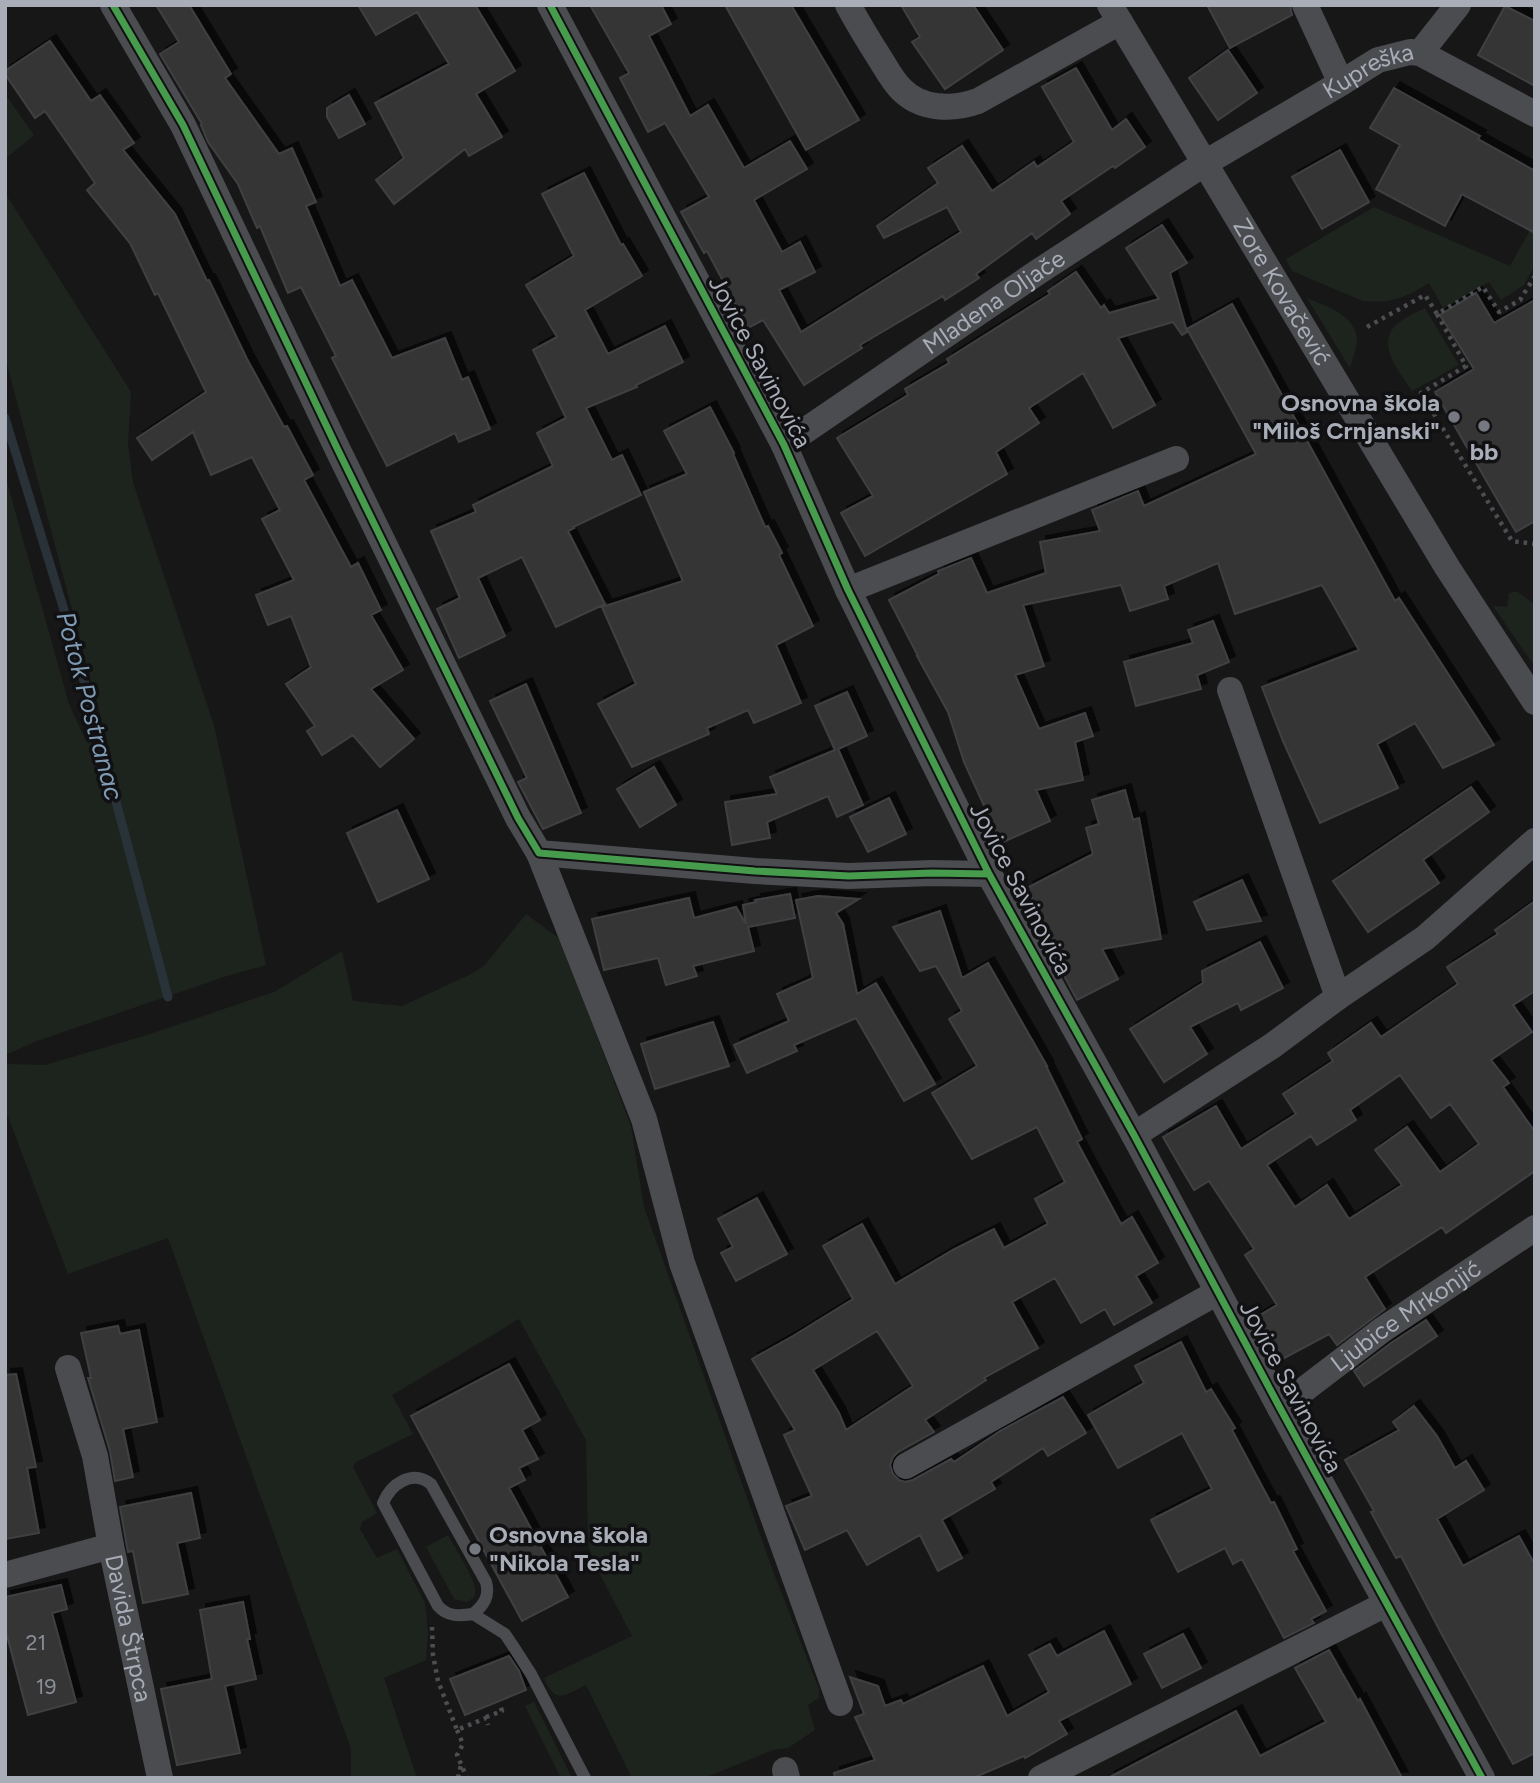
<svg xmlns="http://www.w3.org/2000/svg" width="1540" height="1783" font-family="Figtree,sans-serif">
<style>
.green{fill:#1d241e}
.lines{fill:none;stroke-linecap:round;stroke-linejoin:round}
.stream{stroke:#2a3239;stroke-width:9}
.building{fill:#353536;stroke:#3f4043;stroke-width:2;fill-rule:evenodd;filter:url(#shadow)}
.path{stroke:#4d4e52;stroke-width:4.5;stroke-dasharray:3.5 5;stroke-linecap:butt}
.lane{stroke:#4b4c50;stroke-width:12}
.street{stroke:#4b4c50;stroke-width:26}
.cycleway-casing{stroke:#111113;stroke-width:11}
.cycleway{stroke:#469c4c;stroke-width:7}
.poi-dot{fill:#757880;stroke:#111113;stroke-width:2.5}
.labels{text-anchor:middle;stroke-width:7;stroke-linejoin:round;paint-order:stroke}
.number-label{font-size:21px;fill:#8b8f98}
.street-label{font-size:24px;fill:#a8adb8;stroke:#111113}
.poi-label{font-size:24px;font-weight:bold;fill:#a8adb8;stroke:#111113;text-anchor:end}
.water-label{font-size:26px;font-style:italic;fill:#7f9bb3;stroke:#111113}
</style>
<defs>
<filter id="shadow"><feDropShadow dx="6" dy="-6" stdDeviation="0" flood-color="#0009"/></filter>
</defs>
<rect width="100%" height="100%" fill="#171717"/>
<path class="green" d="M5,94L34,135L5,159Z
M5,193L131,392L128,444L133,482L214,725L266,965L224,977L37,1041L5,1055V475L69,704L86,741L108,745L5,357Z
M1374,207L1510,266L1535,221V265L1524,285L1501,300L1489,282L1443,308L1429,283C1404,298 1392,304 1363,301L1292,271L1286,259Z
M1307,298C1326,306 1356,315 1357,340C1357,349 1352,359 1350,368Z
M1425,308L1459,365L1412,391C1401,374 1376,345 1395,326C1403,318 1415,313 1425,308Z
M1513,592H1518L1535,605V667L1493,606L1507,607L1509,593Z
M526,914L560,939L631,1126L644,1207L773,1571L819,1689V1698L808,1705L815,1730L788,1748L773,1750L704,1778H632L586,1685C564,1695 556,1706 544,1678L632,1636L591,1557L588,1540L586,1440L519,1319L392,1395L413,1434L356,1462L353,1467L377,1513L362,1522L360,1529L377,1558L397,1549L425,1603L428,1632L426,1660L384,1678L417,1778H351V1749L168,1238L68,1274L5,1109V1064L45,1065L147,1035L274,992L342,951L353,1001L402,1006L469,975L484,966Z
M448,1535C454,1547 479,1583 475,1594C474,1598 470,1600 467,1602L454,1599L426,1547Z
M534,1702L572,1778H561L525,1706Z"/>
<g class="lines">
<path class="stream" d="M5,418L72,636L168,997"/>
</g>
<path class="building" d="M156,5H189L231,74L225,78L279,154L292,148L316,202L306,206L340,286L352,280L392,358L445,338L462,380L468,377L490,429L459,442L455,433L387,466L332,358L336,356L301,287L288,293L260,226L257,228L238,184L208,142L201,125L202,124L160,54L179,42Z
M358,5H475L515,71L476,94L502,137L469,156L465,149L394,204L376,180L404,158L375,103L449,64L417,12L376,35Z
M590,5H661L671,24L649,36L690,116L708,105L744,168L790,141L807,169L754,200L782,252L800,242L815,272L779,290L801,332L961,232L947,207L884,238L877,226L938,183L928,168L962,146L992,191L1034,162L1037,167L1074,142L1042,87L1076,68L1112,130L1126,119L1145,147L1115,168L1113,166L1061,201L1070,214L1036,239L1032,233L976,274L979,278L945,300L943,296L860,345L862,348L804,385L763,320L748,328L707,251L704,253L681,212L709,197L665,123L648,132L620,78L629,73Z
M725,5H791L859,120L806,150Z
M901,5H973L1003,50L945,89L912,42L920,37Z
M1207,5H1290L1292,15L1230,48Z
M1505,6L1535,21V86L1478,55Z
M50,41L91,101L100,95L134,143L123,150L175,214L207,281L209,280L247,359L284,427L287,426L313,475L304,480L351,567L358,563L381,610L371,615L403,670L371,689L414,739L380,767L353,735L322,755L307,731L315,726L286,684L311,667L291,616L268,625L256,595L294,580L262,519L280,510L252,457L211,475L193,432L152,460L137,438L206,392L158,293L155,295L130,243L87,190L95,183L45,111L35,118L5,74V71Z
M1228,50L1257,93L1218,120L1189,78Z
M1394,88L1480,136L1478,139L1535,171V233L1462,194L1445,226L1376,189L1400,145L1370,128Z
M349,95L365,124L339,138L327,117V108Z
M1340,150L1369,202L1322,229L1292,177Z
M584,173L621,245L623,244L642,276L585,310L608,354L665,326L683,362L636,385L637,387L586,408L612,460L622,455L641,495L573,527L574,528L568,531L605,604L556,627L522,557L478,578L505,636L459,658L437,609L460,598L431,531L476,512L473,505L553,466L537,433L566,418L533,350L557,337L526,285L574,256L542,194Z
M1162,225L1187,263L1170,273L1187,332L1182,335L1173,322L1118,338L1155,405L1113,428L1083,373L1029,408L1039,423L996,452L1007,474L865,556L841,513L873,496L837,438L908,395L905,389L949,363L947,359L1050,294L1048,291L1076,272L1101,308L1104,305L1109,313L1159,299L1126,248Z
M1476,293L1494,323L1535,300V521L1516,532L1435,392L1474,369L1440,315Z
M1232,304L1395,601L1399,598L1494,745L1443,768L1415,723L1377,744L1398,788L1320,823L1283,741L1262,687L1359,650L1322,585L1235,614L1218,563L1164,586L1168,599L1130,611L1121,585L1023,605L1044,666L1015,675L1039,729L1085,713L1093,736L1075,742L1083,780L1036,790L1050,821L1001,843L964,762L948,712L917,656H918L889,600L939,574L938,571L971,558L987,593L1046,573L1040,542L1100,531L1092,510L1138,491L1144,506L1256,454L1187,329Z
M710,407L734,453L733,454L765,527L768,526L782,553L779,555L813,626L776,645L801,703L754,723L748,710L707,728L709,734L632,767L598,704L636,684L602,607L683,581L644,492L687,474L664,431Z
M1213,621L1229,662L1197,675L1201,689L1136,706L1124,662L1193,643L1188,630Z
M526,684L581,813L543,829L518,782L527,778L490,701Z
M847,692L867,736L838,749L863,805L837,817L828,796L767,822L770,838L732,845L725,802L777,794L770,777L835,750L815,706Z
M654,767L676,805L640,827L617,789Z
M1471,787L1489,812L1423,860L1439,883L1368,932L1333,881Z
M1125,790L1133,820L1139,818L1161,939L1102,949L1118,979L1077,1000L1054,957L1060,954L1027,888L1093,854L1086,828L1099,824L1092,800Z
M889,798L906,834L868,852L850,817Z
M397,810L429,879L378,902L347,833Z
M1242,880L1261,921L1207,930L1194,902Z
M790,894L795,918L748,927L754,951L693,966L697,976L666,985L658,958L604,970L592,919L689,898L694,918L736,907L746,924L743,905L756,902L755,900Z
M818,896L859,899L836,913L843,924L857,994L876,983L935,1084L904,1101L856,1018L794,1045L797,1051L747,1073L734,1045L789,1021L777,994L813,978L796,900Z
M1535,901V991L1513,1005L1532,1032L1491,1060L1509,1083L1503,1087L1535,1132V1171L1446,1233L1442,1227L1365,1277L1385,1309L1337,1345L1329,1334L1279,1361L1255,1318L1277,1305L1245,1255L1254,1249L1209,1181L1194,1190L1163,1137L1216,1106L1241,1149L1296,1114L1283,1094L1333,1061L1328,1053L1371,1023L1381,1037L1458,984L1447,967L1498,934L1495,930ZM1400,1075L1431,1118L1450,1104L1479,1144L1440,1172L1407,1127L1375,1150L1402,1185L1349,1219L1327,1185L1295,1207L1267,1165L1311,1136L1317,1145L1356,1120L1350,1110Z
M940,911L962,978L988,963L1047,1066H1046L1082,1139L1077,1142L1121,1224L1132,1217L1158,1263L1136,1276L1152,1303L1114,1325L1105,1309L1081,1323L1055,1278L1012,1302L1038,1348L984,1378L986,1380L925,1420L934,1432L898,1452L893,1457L890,1465L893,1474L899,1480L905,1482L913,1480L951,1459L954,1462L1000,1431L1063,1397L1086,1433L1048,1456L1043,1448L991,1482L995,1489L942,1520L962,1558L938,1571L920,1535L867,1565L847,1530L805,1550L786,1506L812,1496L784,1435L795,1430L752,1359L793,1336L853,1299L823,1246L862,1224L895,1284L953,1250L994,1229L1004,1248L1048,1224L1035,1199L1065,1182L1037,1127L972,1159L932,1093L977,1066L949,1019L962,1011L936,966L920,971L893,927ZM877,1331L913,1386L846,1430L839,1413L813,1370Z
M1260,942L1283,988L1241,1010L1238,1003L1190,1027L1207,1054L1164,1082L1130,1029L1203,983L1202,971Z
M713,1022L729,1066L655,1089L641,1044Z
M757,1198L787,1254L736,1281L721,1253L733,1247L718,1219Z
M1426,1320L1437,1336L1364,1386L1354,1371L1391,1343Z
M118,1326L120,1334L139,1330L157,1422L123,1429L133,1477L115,1481L110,1451L88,1378H91L81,1333Z
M1181,1342L1206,1392L1211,1389L1235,1428L1232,1430L1271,1503L1274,1502L1297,1549L1293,1551L1326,1611L1311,1619L1314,1623L1284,1638L1242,1559L1233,1564L1225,1548L1178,1572L1151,1520L1212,1489L1182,1433L1118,1468L1088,1415L1144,1383L1135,1366Z
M509,1364L540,1420L522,1430L538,1459L519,1468L525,1480L509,1488L568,1597L522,1621L411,1416Z
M16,1374L36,1467L27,1468L39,1533L5,1539V1375Z
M1414,1406L1437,1436L1455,1468L1466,1461L1484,1490L1437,1519L1463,1566L1519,1536L1535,1565V1753L1513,1764L1441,1633L1401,1556L1396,1558L1371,1512L1374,1511L1345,1460L1399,1430L1393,1422Z
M191,1493L200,1538L177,1543L188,1594L143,1603L133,1551L128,1552L120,1507Z
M61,1585L67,1609L52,1613L76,1702L28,1715L5,1628V1597Z
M243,1602L250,1639H247L256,1679L225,1686L240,1753L177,1765L161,1689L212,1679L200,1610Z
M1104,1631L1131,1684L1059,1721L1067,1734L1025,1758L1024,1756L973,1778H835L834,1773L875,1760L855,1717L864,1714L850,1677L878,1686L885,1706L901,1700L903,1704L983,1666L1007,1716L1049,1692L1029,1655L1050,1644L1057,1656Z
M1183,1634L1201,1668L1162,1688L1144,1654Z
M1329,1650L1358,1701L1360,1699L1402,1778H1108L1236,1711L1260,1756L1326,1722L1295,1668Z
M509,1656L519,1671L526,1690L465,1715L450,1679Z"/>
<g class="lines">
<path class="path" d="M1437,314L1466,366L1421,393L1512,541L1535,544
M1367,327L1425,295L1437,314L1483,287L1499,312L1520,300L1535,276
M432,1627L433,1655L438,1681L457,1730L486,1718L488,1725
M486,1717L502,1711L500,1705
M457,1730L463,1744L457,1755L467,1778
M458,1778L461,1765"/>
<path class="lane" d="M473,1614C484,1605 490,1596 486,1582L431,1484C412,1469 391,1484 383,1503L438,1606C448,1617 459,1616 473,1614L505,1634L515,1649L531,1674L585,1778"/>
<g class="street">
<path d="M113,5L183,125L337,448L518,818L539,853L755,871L849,876L932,873L989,874"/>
<path d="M550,5L784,445L848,590L989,874L1134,1135L1280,1408L1482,1778"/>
<path d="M848,5C858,23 868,40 879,57C886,68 892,80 901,89C921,110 953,110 978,101L1120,22L1110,5"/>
<path d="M1305,5L1341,83"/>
<path id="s1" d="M1120,22L1447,567L1535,702"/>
<path d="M1420,53L1458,5"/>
<path id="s2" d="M784,445L1038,272L1205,163L1341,83L1378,60L1410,52L1420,53L1535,114"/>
<path d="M848,590L1176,459"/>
<path d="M539,853L644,1119L682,1263L840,1703"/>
<path d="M1338,997L1425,938L1535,841"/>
<path d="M1134,1135L1272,1046L1338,997L1230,690"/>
<path d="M68,1368L95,1456L111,1546"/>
<path id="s3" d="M1280,1408L1382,1330L1535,1228"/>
<path d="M906,1466L1218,1292"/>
<path id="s4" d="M5,1575L111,1546L160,1778"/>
<path d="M785,1770L787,1778"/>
<path d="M1041,1778L1386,1604"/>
</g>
<g class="cycleway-casing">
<path id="cycleway" d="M113,5L183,125L337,448L518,818L539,853L755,871L849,876L932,873L989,874
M550,5L784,445L848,590L989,874L1134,1135L1280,1408L1482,1778"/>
</g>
<use href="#cycleway" class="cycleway"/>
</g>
<g class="poi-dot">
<circle cx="1454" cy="417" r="7"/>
<circle cx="1484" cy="426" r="7"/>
<circle cx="475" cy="1549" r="7"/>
</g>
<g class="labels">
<g class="number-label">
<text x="36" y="1650">21</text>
<text x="46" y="1694">19</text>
</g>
<g class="street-label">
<text dy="8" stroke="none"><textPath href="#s2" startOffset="695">Kupreška</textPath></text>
<text dy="8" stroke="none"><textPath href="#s1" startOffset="315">Zore Kovačević</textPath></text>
<text dy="8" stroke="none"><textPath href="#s2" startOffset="254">Mladena Oljače</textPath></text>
<text transform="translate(760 362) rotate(62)" y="8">Jovice Savinovića</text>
<text transform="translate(1021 889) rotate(62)" y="8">Jovice Savinovića</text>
<text dy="8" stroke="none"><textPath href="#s3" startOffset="156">Ljubice Mrkonjić</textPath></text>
<text transform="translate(1291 1387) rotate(62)" y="8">Jovice Savinovića</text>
<text dy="8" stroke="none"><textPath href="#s4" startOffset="194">Davida Štrpca</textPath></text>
</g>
<g class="poi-label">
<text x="1440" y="411">Osnovna škola<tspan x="1440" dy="28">"Miloš Crnjanski"</tspan></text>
<text x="1484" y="460" text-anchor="middle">bb</text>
<text x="489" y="1543" text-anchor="start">Osnovna škola<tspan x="489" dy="28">"Nikola Tesla"</tspan></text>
</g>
<g class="water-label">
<text transform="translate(90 706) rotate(75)" y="9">Potok Postranac</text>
</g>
</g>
<rect width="1540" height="1783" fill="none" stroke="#a8adb8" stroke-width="14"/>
</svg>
